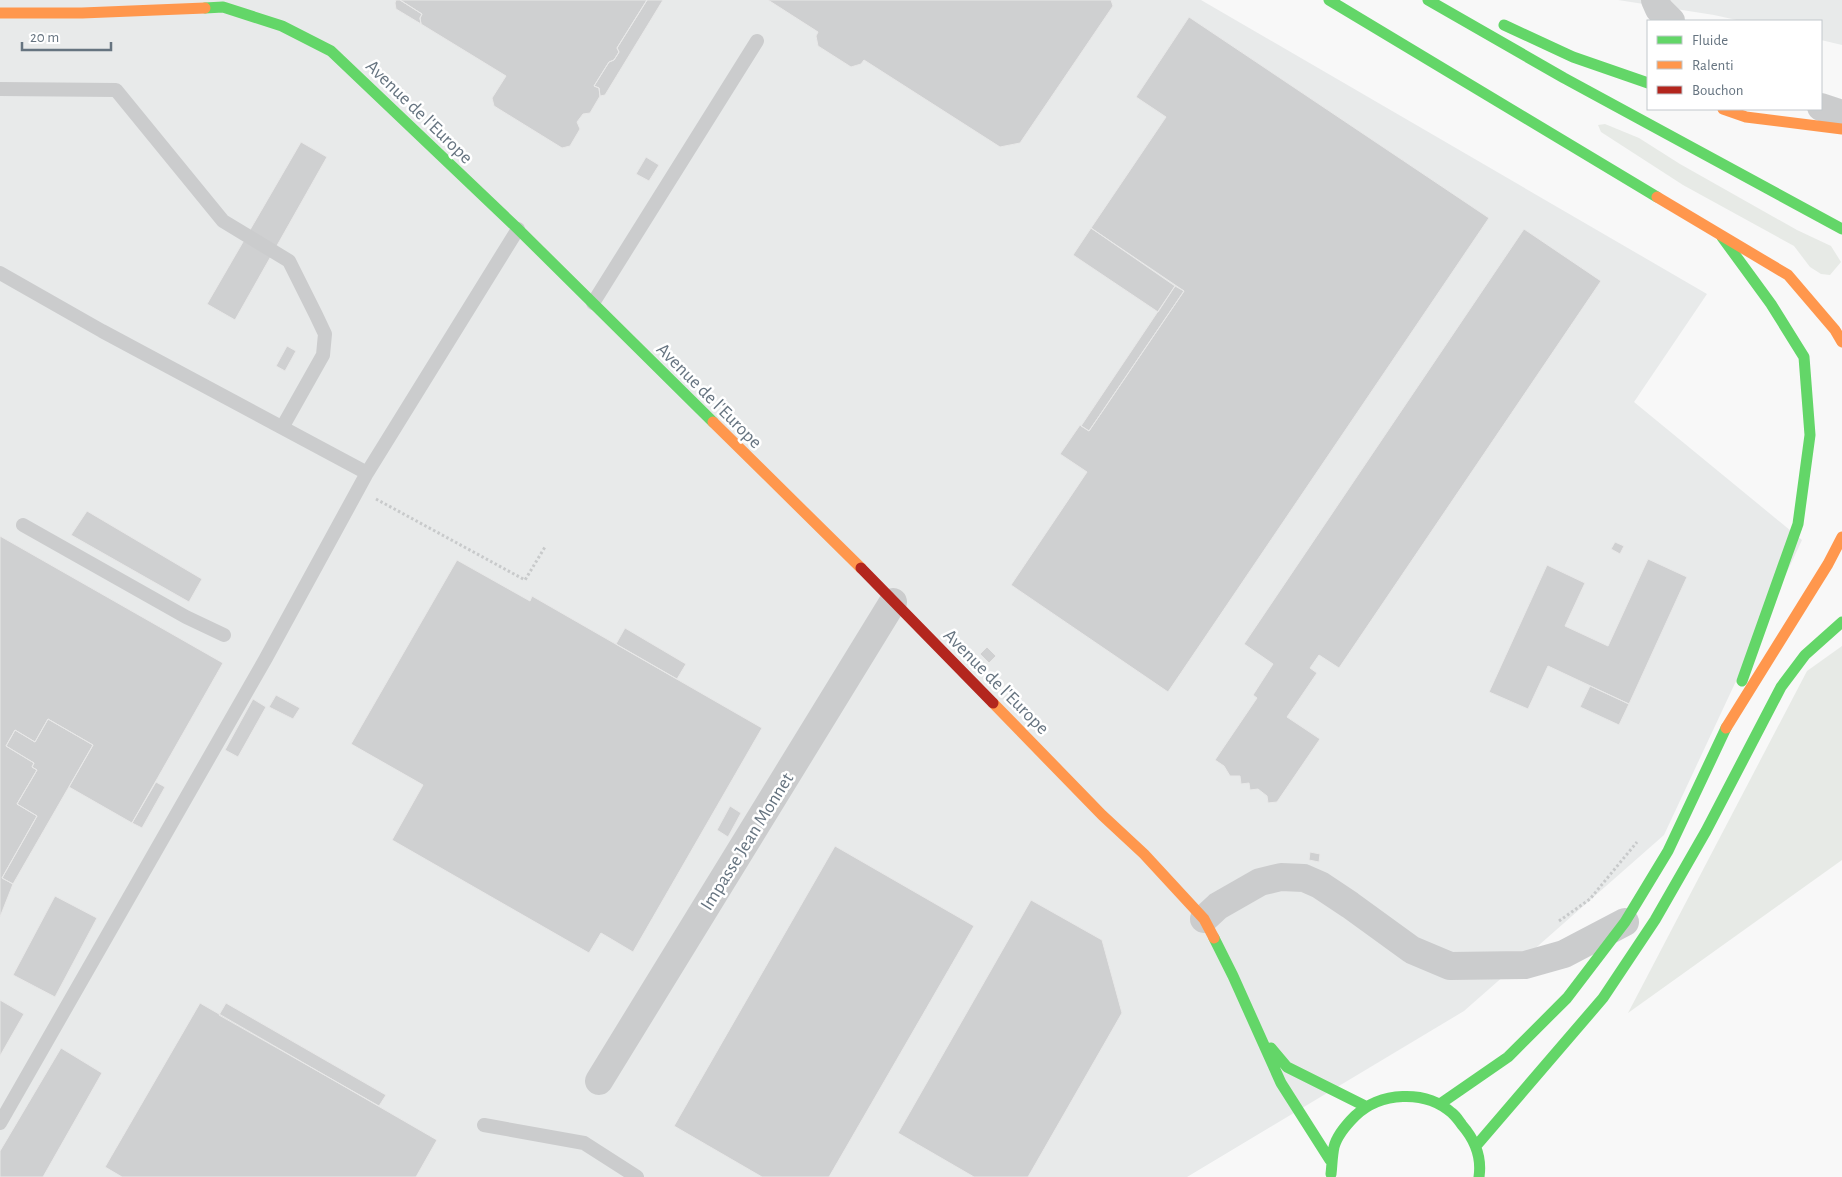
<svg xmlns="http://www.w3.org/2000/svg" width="1842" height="1177" font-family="'Alegreya Sans',sans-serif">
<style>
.built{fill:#e8eaea}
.grass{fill:#e7eae6}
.building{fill:#cfd0d1;stroke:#e8e8e8}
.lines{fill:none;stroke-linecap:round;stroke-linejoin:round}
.path{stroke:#c8cacb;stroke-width:3;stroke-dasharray:2.5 2.5;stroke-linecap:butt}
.lane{stroke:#cbcccd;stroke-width:14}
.street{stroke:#cbcccd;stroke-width:28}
.fast{stroke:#63d668;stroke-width:11}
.slow{stroke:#ff974d;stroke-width:11}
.jam{stroke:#b3261e;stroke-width:11}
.labels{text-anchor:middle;stroke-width:5;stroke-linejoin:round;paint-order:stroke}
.street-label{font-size:19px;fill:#667480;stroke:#fff}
</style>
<rect width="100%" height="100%" fill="#f8f8f8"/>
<path class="built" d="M0,0H1201L1707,294L1634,402L1802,540L1664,835L1464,1011L1187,1177H0Z
M1618,0H1842V45L1821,40V21H1741L1714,15Z"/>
<path class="grass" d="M1605,124L1639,138L1680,164L1797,230L1831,246L1841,262L1830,275L1821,274L1810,267L1794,246L1683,185L1601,132L1598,125Z
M1842,646V860L1628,1013L1807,671Z"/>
<path class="building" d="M396,0H400L422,14L420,18L421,24L396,9L395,3Z
M400,0H647L617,48L619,52L614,60L609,62L594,86L599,88L600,96L590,113L583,114L577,122L580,129L570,146L562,148L494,106L492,98L506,76L421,24L420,18L422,14Z
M647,0H663L605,95L600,96L599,88L594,86L609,62L614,60L619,52L617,48Z
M768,0H1111L1113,6L1020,143L1000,147L864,60L861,64L851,67L818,46L816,36L818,32Z
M1189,17L1489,218L1168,692L1011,585L1087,472L1060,454L1080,425L1089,431L1184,291L1091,228L1166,117L1136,97Z
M301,142L327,157L235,320L207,304Z
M646,157L659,165L649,181L636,174Z
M1091,228L1175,286L1158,312L1073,255Z
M1524,229L1601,281L1339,668L1319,655L1310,668L1317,673L1287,717L1320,739L1277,802L1268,803L1267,796L1258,789L1250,790L1249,783L1241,784L1240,776H1230L1224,766L1215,760L1257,698L1253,695L1273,664L1244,644Z
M1175,286L1184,291L1089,431L1081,426Z
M287,346L296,351L285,371L276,366Z
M87,511L202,579L189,602L71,535Z
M0,536L223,663L132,823L69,787L93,745L48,719L35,742L15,730L6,746L34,763L32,767L37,770L17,804L37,816L2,878L13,884L0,917Z
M1615,542L1624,546L1620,554L1611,549Z
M1648,559L1687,577L1629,704L1548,666L1528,709L1489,692L1547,565L1585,583L1565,626L1608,646Z
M457,560L530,601L532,596L762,728L633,952L601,933L589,953L392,840L423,785L351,744Z
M625,628L686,664L677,679L616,644Z
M987,647L996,656L989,663L980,654Z
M1590,686L1629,704L1619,725L1580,707Z
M276,695L300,708L293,719L269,707Z
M253,699L266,707L238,757L225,750Z
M48,719L93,745L13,884L2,878L37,816L17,804L37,770L32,767L34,763L6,746L15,730L35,742Z
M156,782L165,787L142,828L132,823Z
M730,806L741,813L728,837L717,830Z
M835,846L974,926L829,1177H762L674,1126Z
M1310,852L1320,854L1319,862L1309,860Z
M55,896L97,918L55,997L13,975Z
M1031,900L1102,940L1122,1013L1028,1177H974L898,1133Z
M0,1000L24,1014L0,1056Z
M200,1003L437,1140L416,1177H122L105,1167Z
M226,1003L386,1095L379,1106L219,1015Z
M61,1048L102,1073L43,1177H0V1151Z"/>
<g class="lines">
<path class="path" d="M376,499L525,580L545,547
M1559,921L1590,899L1637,842"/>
<path class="lane" d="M0,89L116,90L223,221L289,261L316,315L325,334L323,355L283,426
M0,273L102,331L367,473L518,229
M593,303L757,41
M23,525L186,617L224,635
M0,1123L266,658L367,473
M484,1125L584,1143L637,1177"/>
<path class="street" d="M1655,0L1659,9L1671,21
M1821,107L1842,114
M1204,919L1218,906L1260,882L1281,877L1304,878L1320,885L1350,905L1412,950L1450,966L1525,965L1564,954L1625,922
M599,1081L893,602"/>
<path class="fast" d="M1329,0L1657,197
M1428,0L1564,78L1842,229
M205,8L223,7L282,26L331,51L518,229L713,422
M1504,25L1573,57L1648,83
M1722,237L1771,304L1804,357L1810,435L1798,524L1742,681
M1214,938L1233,976L1281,1083L1330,1160
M1271,1048L1287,1067L1365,1106
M1440,1104L1508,1057L1567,998L1625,922L1668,851L1726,728
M1476,1146L1603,998L1655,920L1706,831L1781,687L1805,655L1842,622
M1331,1174C1332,1166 1332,1156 1334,1147C1337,1135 1346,1125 1355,1116C1380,1092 1425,1089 1452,1113C1456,1116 1459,1121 1462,1125C1475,1140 1482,1157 1479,1177"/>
<path class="slow" d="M0,13H82L205,8
M1723,109L1746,117L1842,129
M1657,197L1788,275L1835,330L1842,342
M713,422L861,568
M993,703L1102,815L1144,854L1204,919L1214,938
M1726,728L1828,564L1842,537"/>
<path class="jam" d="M861,568L993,703"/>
</g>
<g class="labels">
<g class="street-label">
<text transform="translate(420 111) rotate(44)" y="7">Avenue de l'Europe</text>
<text transform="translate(710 395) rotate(45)" y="7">Avenue de l'Europe</text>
<text transform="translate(997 681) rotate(45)" y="7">Avenue de l'Europe</text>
<text transform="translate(746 841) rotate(-58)" y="7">Impasse Jean Monnet</text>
</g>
</g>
<rect x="1647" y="20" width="175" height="90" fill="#ffffff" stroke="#c2c7cc"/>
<rect x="1657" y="36" width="25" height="8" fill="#63d668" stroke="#c2c7cc"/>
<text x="1692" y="45" font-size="15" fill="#667480">Fluide</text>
<rect x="1657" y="61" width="25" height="8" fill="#ff974d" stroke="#c2c7cc"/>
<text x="1692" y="70" font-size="15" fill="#667480">Ralenti</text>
<rect x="1657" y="86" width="25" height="8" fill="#b3261e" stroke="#c2c7cc"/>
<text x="1692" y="95" font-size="15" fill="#667480">Bouchon</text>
<path d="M22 42v8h89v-8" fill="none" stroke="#667480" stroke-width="2.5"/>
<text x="30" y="42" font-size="15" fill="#667480" stroke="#ffffff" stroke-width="4" paint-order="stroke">20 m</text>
</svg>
